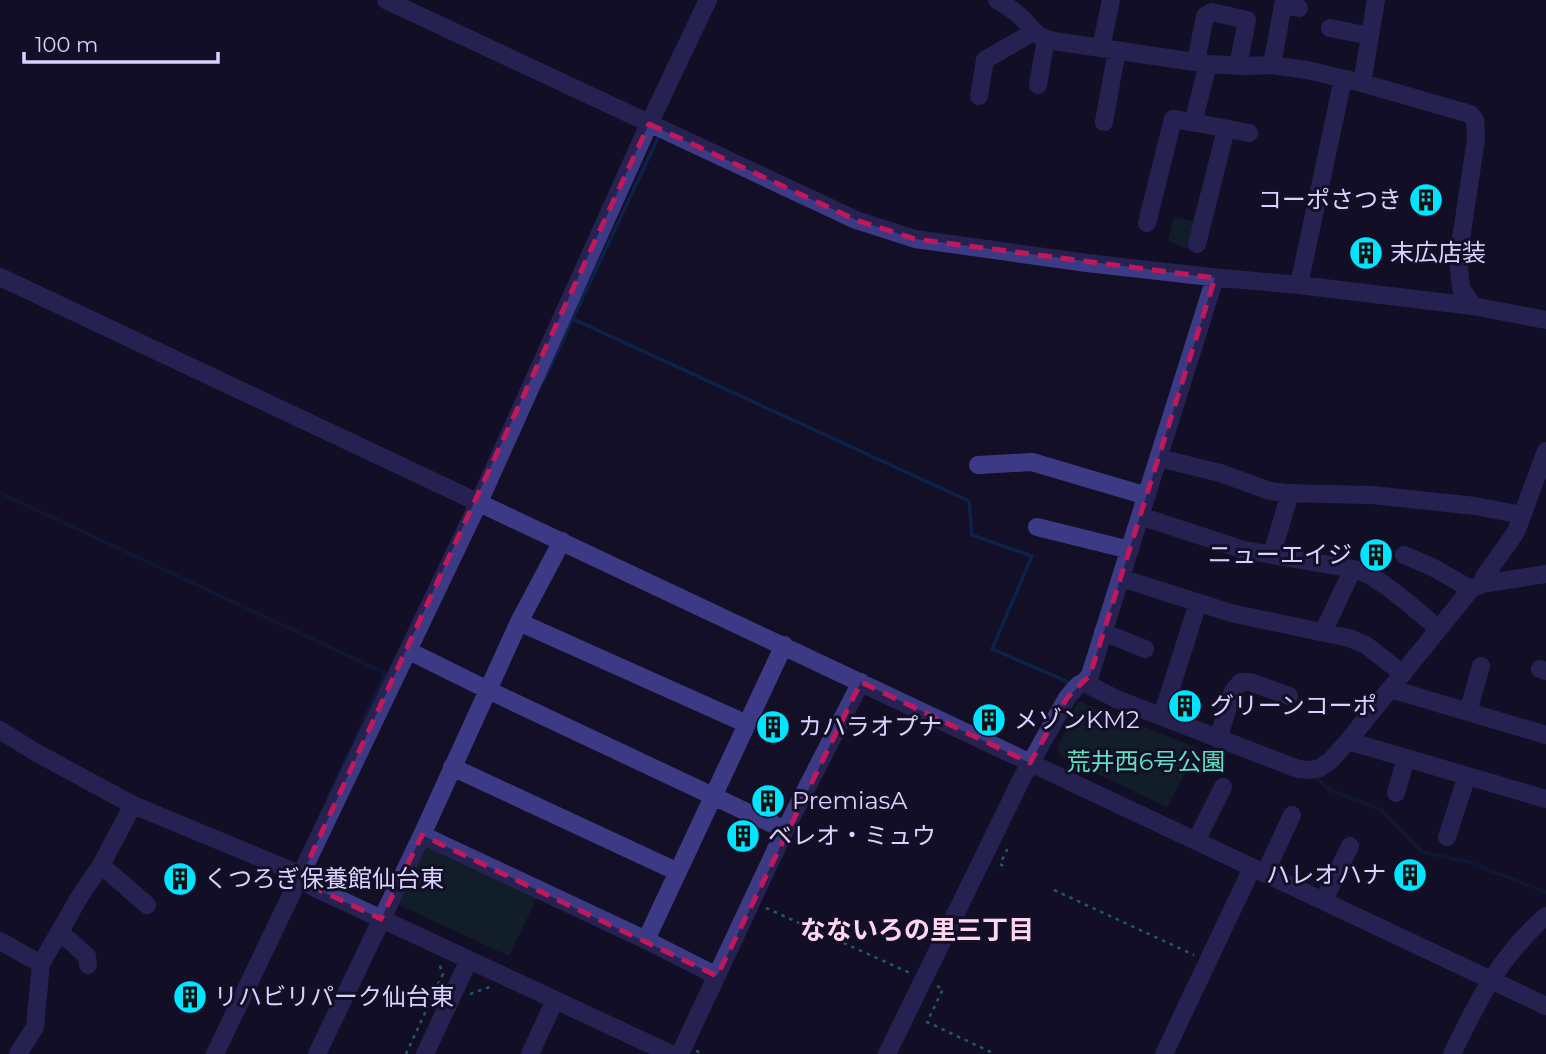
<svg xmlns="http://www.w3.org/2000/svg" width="1546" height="1054" font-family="Montserrat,'Noto Sans JP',sans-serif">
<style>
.green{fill:#12302f}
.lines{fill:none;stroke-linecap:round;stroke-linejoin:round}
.stream{stroke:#0c2248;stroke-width:3.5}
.path{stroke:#2fb8b0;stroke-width:2.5;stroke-dasharray:3.5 5;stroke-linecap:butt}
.minor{stroke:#3d3a85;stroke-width:18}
.marked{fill:none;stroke:#c2185b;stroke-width:5;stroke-dasharray:14 9;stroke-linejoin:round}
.labels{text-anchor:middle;stroke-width:6;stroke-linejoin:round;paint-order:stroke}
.poi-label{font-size:24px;fill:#d9d4ff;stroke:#130f26;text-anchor:start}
.park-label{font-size:24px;fill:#5fe0c0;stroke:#130f26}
.neighbourhood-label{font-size:26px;font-weight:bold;fill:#ffd6f0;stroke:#130f26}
</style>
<rect width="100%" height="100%" fill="#130f26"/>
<path class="green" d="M1174,217L1194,222L1187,249L1168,241Z
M1078,701L1198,748L1167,807L1060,756L1058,747Z
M435,846L538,895L509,956L397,904L425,849Z"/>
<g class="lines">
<path class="stream" d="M573,319L969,501L972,535L1032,556L992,649L1064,680L1071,685
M544,380L658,138
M0,493L385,673L329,796
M1080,691L1099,700
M1313,775L1330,790L1381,810L1422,852L1468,862L1546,892"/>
<path class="path" d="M1003,866L1000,864L1007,850L1005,849
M1054,890L1194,955
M766,908L910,973
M937,986L943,989L927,1022L995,1054
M470,994L490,987
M696,1051L704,1054
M406,1054L443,974L438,961"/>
<path class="minor" d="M386,0L856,220L915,239L1087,263L1211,277L1299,285L1473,306L1546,320
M997,0C1005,5 1014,10 1021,17C1036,31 1032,35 1054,41L1208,64L1246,66L1272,65L1307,70L1362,83L1470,114L1475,120L1476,139L1458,259L1461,288L1473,306
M1330,28L1370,36
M1101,48L1111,0
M1196,62L1205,16L1212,12L1247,20L1238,66
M1208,64L1195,115L1197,123L1249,133
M1272,65L1283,5L1299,8
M1362,83L1376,0
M1038,85L1046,39
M979,96L985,60L1033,32
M1104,122L1117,50
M1147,223L1173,119L1197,123
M1197,244L1226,129
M0,277L1546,1006
M1299,285L1343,79
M1159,458L1220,473L1270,491L1285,493L1372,495L1475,506L1522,515
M978,465L1032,462L1147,496
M1140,516L1244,550L1359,570C1389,584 1413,608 1439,629
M1037,527L1130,550
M562,541L519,622L422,835L646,940L717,976
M1272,554L1290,493
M1404,555L1432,567L1471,589
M1121,578L1231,613L1349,638L1366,645L1403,674
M1482,584L1484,577L1516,532L1546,451
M519,622L747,724
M1103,632L1145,649
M1323,632L1353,569
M409,651L488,690L785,830
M1540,669L1546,671
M1084,682L1116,699L1298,769L1310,770L1320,768L1331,760L1348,741L1471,589L1482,584L1546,574
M1391,689L1546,735
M1468,712L1481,666
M1162,716L1198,603
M0,730L35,752L133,805L302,875L311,886L671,1054
M1218,739L1233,691L1241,682H1250L1289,696
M1348,741L1546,799
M452,767L678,872
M1396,793L1406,758
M1447,837L1467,776
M1196,841L1223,787
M101,865L147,905
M1265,873L1292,815
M1324,900L1350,846
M60,932L87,956L88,965
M646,940L784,645
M0,941L41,964
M18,1054L35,1027L41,964L80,896L101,865L133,805
M215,1054L479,502L649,124L708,0
M317,1054L422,835
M425,1054L469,960
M530,1054L555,1000
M680,1054L785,830L861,682
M887,1054L1022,778L1067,698L1078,685L1084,682L1090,675L1215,278
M1164,1054L1252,868
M1452,1054C1478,1000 1500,956 1546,916"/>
</g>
<path d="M0 0H1546V1054H0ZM649,124L856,220L915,239L1215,278L1090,675L1067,698L1030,763L861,682L717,976L422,835L381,919L311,886L302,875Z" fill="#130f26" fill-opacity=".55" fill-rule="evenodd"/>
<path class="marked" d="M649,124L856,220L915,239L1215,278L1090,675L1067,698L1030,763L861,682L717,976L422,835L381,919L311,886L302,875Z"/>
<defs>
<g id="building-disc" transform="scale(1.75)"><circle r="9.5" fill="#00e5ff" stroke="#130f26"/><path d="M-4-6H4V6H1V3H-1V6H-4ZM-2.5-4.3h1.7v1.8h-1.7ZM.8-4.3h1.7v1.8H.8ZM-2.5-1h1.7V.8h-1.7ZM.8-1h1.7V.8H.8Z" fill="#111"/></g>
</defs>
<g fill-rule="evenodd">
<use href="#building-disc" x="1426" y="200"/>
<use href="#building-disc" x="1366" y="253"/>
<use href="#building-disc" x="1376" y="555"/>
<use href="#building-disc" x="1185" y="706"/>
<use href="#building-disc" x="989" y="720"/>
<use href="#building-disc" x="773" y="727"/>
<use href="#building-disc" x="768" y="801"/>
<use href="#building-disc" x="743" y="836"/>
<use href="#building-disc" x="1410" y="875"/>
<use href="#building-disc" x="180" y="879"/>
<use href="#building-disc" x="190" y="997"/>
</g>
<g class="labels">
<g class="poi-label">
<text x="1402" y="208" text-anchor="end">コーポさつき</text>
<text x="1390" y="261">末広店装</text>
<text x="1352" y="563" text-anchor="end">ニューエイジ</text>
<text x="1210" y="714">グリーンコーポ</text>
<text x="1014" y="728">メゾンKM2</text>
<text x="798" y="735">カハラオプナ</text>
<text x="792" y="809">PremiasA</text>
<text x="768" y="844">ベレオ・ミュウ</text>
<text x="1386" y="883" text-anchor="end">ハレオハナ</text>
<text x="204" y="887">くつろぎ保養館仙台東</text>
<text x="214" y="1005">リハビリパーク仙台東</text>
</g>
<g class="park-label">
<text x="1146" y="770">荒井西6号公園</text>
</g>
<g class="neighbourhood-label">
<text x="917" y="939">なないろの里三丁目</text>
</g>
</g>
<path d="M24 52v10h194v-10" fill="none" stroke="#d9d4ff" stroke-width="3.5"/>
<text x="35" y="52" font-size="21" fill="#d9d4ff" stroke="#130f26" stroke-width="5" paint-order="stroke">100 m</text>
</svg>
